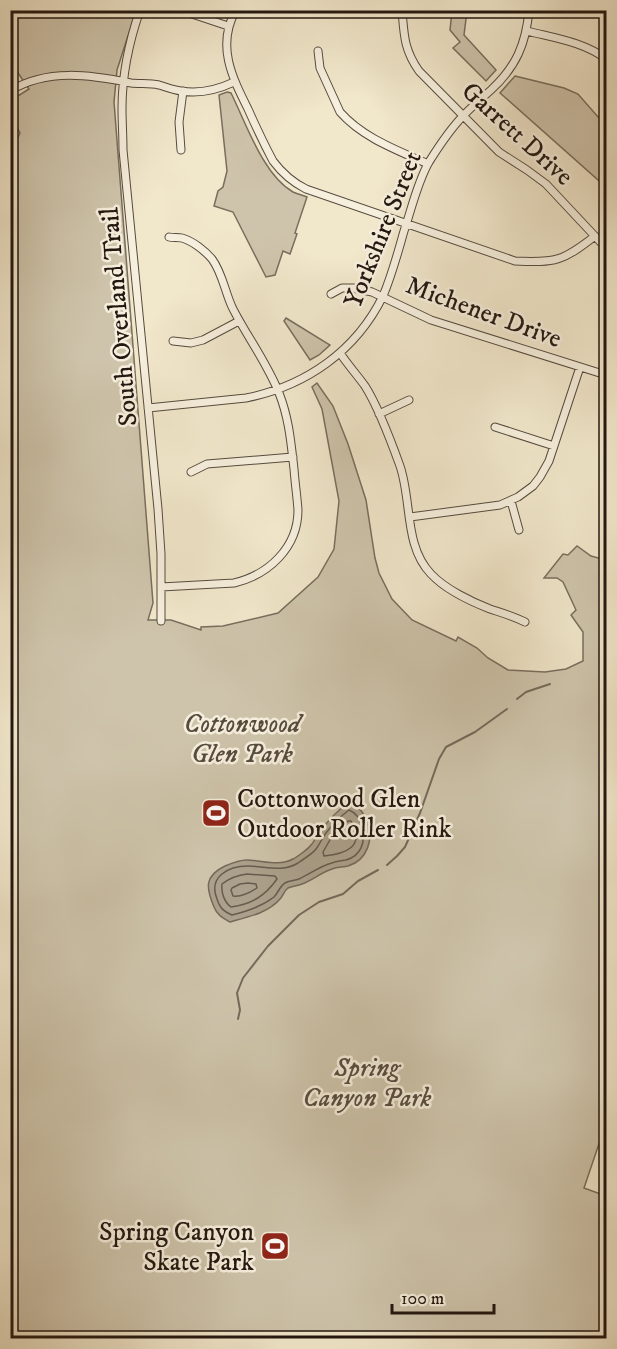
<svg xmlns="http://www.w3.org/2000/svg" width="617" height="1349" font-family="'IM FELL DW Pica',serif">
<style>
.green{fill:#cec4ab;stroke:#786e5e;stroke-width:1.5}
.water{fill:#aba08b;stroke:#75695a;stroke-width:1.5}
.lines{fill:none;stroke-linecap:round;stroke-linejoin:round}
.shore{stroke:#675c4e;stroke-width:1.5}
.stream{stroke:#75695a;stroke-width:2}
.minor-casing{stroke:#564b3f;stroke-width:9}
.minor{stroke:#f6efdd;stroke-width:7}
.labels{text-anchor:middle;stroke-width:5;stroke-linejoin:round;paint-order:stroke}
.street-label{font-size:26px;fill:#231710;stroke:#f6efdd}
.park-label{font-size:26px;font-style:italic;fill:#564b3e;stroke:#f6efdd}
.poi-label{font-size:26px;fill:#231710;stroke:#f6efdd;text-anchor:start}
</style>
<rect width="100%" height="100%" fill="#f1e7cb"/>
<filter id="stains"><feTurbulence type="fractalNoise" baseFrequency=".00333" numOctaves="4"/><feColorMatrix values="0 0 0 0 .2 0 0 0 0 .09 0 0 0 0 .02 0 0 0 .5 -.17"/></filter>
<radialGradient id="worn" r=".72"><stop offset=".6" stop-color="#630" stop-opacity="0"/><stop offset="1" stop-color="#630" stop-opacity=".3"/></radialGradient>
<path class="green" d="M11,11H136L117,70L114,102L153,603L148,620H171L201,630V627L223,626L278,613L318,577L334,549L339,501L322,409L312,387L317,383L333,406L348,444L366,500L375,558L379,573L392,599L412,620L456,641L458,637L477,648L488,658L508,670L545,672L566,669L583,661V632L571,615L576,610L563,582L557,578H544L563,554L568,555L577,546L591,556L606,560V1123L584,1188L606,1196V1338H11L10,155L20,133L11,116L10,101L29,89L18,73L11,71Z
M452,11H467L464,35L496,70L486,81L453,48L460,42L450,30Z
M515,76L564,88L578,94L606,126V187L500,93Z
M227,92L231,93C246,123 263,175 293,192C297,194 302,195 307,197L295,233L297,234L290,254L283,251L275,275L266,277L233,212L214,206L218,191L223,187L227,171L219,95Z
M286,318L330,345L319,355L310,360L284,321Z"/>
<path class="water" d="M347,804C358,804 363,812 367,821C374,838 368,860 348,866C344,867 339,867 335,868C323,871 313,880 302,884C297,886 292,886 288,888C284,891 283,896 280,899C268,913 248,917 230,922C223,918 217,915 214,907C206,888 204,876 225,866C232,863 240,860 247,860C262,860 278,867 293,859C297,857 308,849 311,845C315,841 317,834 321,830C328,821 338,810 347,804Z"/>
<g class="lines">
<path class="shore" d="M349,810C357,813 360,819 362,827C366,842 361,856 346,860C341,861 336,861 332,863C320,866 310,874 299,879C294,881 290,880 285,883C280,886 278,893 274,897C261,907 247,911 232,915C223,911 220,908 217,899C208,877 228,866 248,866C265,866 282,873 298,863C301,861 314,852 316,849C320,844 322,838 326,833C332,825 341,816 349,810Z
M348,821H351C366,847 345,854 324,856L323,852L331,838Z
M247,874L275,876L277,879C265,896 252,904 231,907C224,902 221,892 222,884C230,878 238,875 247,874Z
M248,883L256,884L257,888C251,892 241,897 233,896L231,890L232,888L240,884Z"/>
<path class="stream" d="M517,699L526,692L550,684
M387,865L397,856L405,847L420,813L439,759L446,747L475,732L507,709
M238,1019L240,1010L237,993L243,978L268,946L299,915L319,902L343,894L358,881L378,870"/>
<g class="minor-casing">
<path id="minor" d="M140,10C129,42 122,75 122,108C122,122 123,136 123,150L158,509L161,554V621
M184,10L186,12L228,26
M236,10C216,45 232,77 248,109C256,127 264,144 273,161C282,173 292,182 306,189L515,261C556,263 563,261 595,236
M402,10C404,35 404,50 419,71L499,152L527,170L546,184L606,248
M527,31C554,38 584,42 606,59
M318,51L320,68L340,112C363,138 397,150 428,164
M10,91C47,68 91,75 131,83C140,84 150,83 159,85C166,87 173,90 181,91C199,94 217,90 234,82
M181,150L179,122L183,91
M331,294L342,288H353L372,292L431,320L606,375
M173,341L191,343L203,340L239,321
M340,353C348,365 357,375 365,386C379,408 391,441 400,466C412,501 404,546 431,574C445,589 472,602 490,609C502,613 513,616 525,622
M148,408L246,398C306,386 356,351 383,296C392,275 398,252 404,231C412,208 417,183 429,162C439,146 450,129 464,115C472,106 482,98 491,90C516,67 526,44 529,10
M379,414L409,400
M495,427L554,446
M191,472L207,464L293,457
M511,501L519,530
M410,517L500,505L518,497L533,486L540,477L549,461L580,367
M161,587L234,583C268,575 298,548 298,510C297,496 295,483 294,469C291,443 289,418 279,393C267,363 248,338 233,309C225,293 223,274 212,259C205,251 193,241 182,238C178,237 173,238 169,237"/>
</g>
<use href="#minor" class="minor"/>
</g>
<defs>
<g id="stadium-square" transform="scale(1.5)"><rect x="-9" y="-9" width="18" height="18" rx="4" fill="#8f2418" stroke="#f6efdd"/><path d="M0-5a6.5 5 0 1 0 0 10a6.5 5 0 1 0 0-10ZM-3.5-1.8h7v3.6h-7Z" fill="#fff"/></g>
</defs>
<g fill-rule="evenodd">
<use href="#stadium-square" x="216" y="813"/>
<use href="#stadium-square" x="275" y="1246"/>
</g>
<g class="labels">
<g class="street-label">
<text transform="translate(518 133) rotate(42)" y="9">Garrett Drive</text>
<text transform="translate(382 229) rotate(-68)" y="9">Yorkshire Street</text>
<text transform="translate(484 311) rotate(20)" y="9">Michener Drive</text>
<text transform="translate(118 317) rotate(-95)" y="9">South Overland Trail</text>
</g>
<g class="park-label">
<text x="242" y="732">Cottonwood<tspan x="242" dy="30">Glen Park</tspan></text>
<text x="367" y="1076">Spring<tspan x="367" dy="30">Canyon Park</tspan></text>
</g>
<g class="poi-label">
<text x="237" y="807">Cottonwood Glen<tspan x="237" dy="30">Outdoor Roller Rink</tspan></text>
<text x="254" y="1240" text-anchor="end">Spring Canyon<tspan x="254" dy="30">Skate Park</tspan></text>
</g>
</g>
<rect width="617" height="1349" fill="none" stroke="#f1e7cb" stroke-width="36"/>
<rect x="12" y="12" width="593" height="1325" fill="none" stroke="#231710" stroke-width="3"/>
<rect x="18" y="18" width="581" height="1313" fill="none" stroke="#231710" stroke-width="1.5"/>
<path d="M392 1304v9h102v-9" fill="none" stroke="#231710" stroke-width="3"/>
<text x="401" y="1304" font-size="18" fill="#231710" stroke="#f6efdd" stroke-width="4.5" paint-order="stroke">100 m</text>
<rect width="100%" height="100%" filter="url(#stains)"/>
<rect width="100%" height="100%" fill="url(#worn)"/>
</svg>
